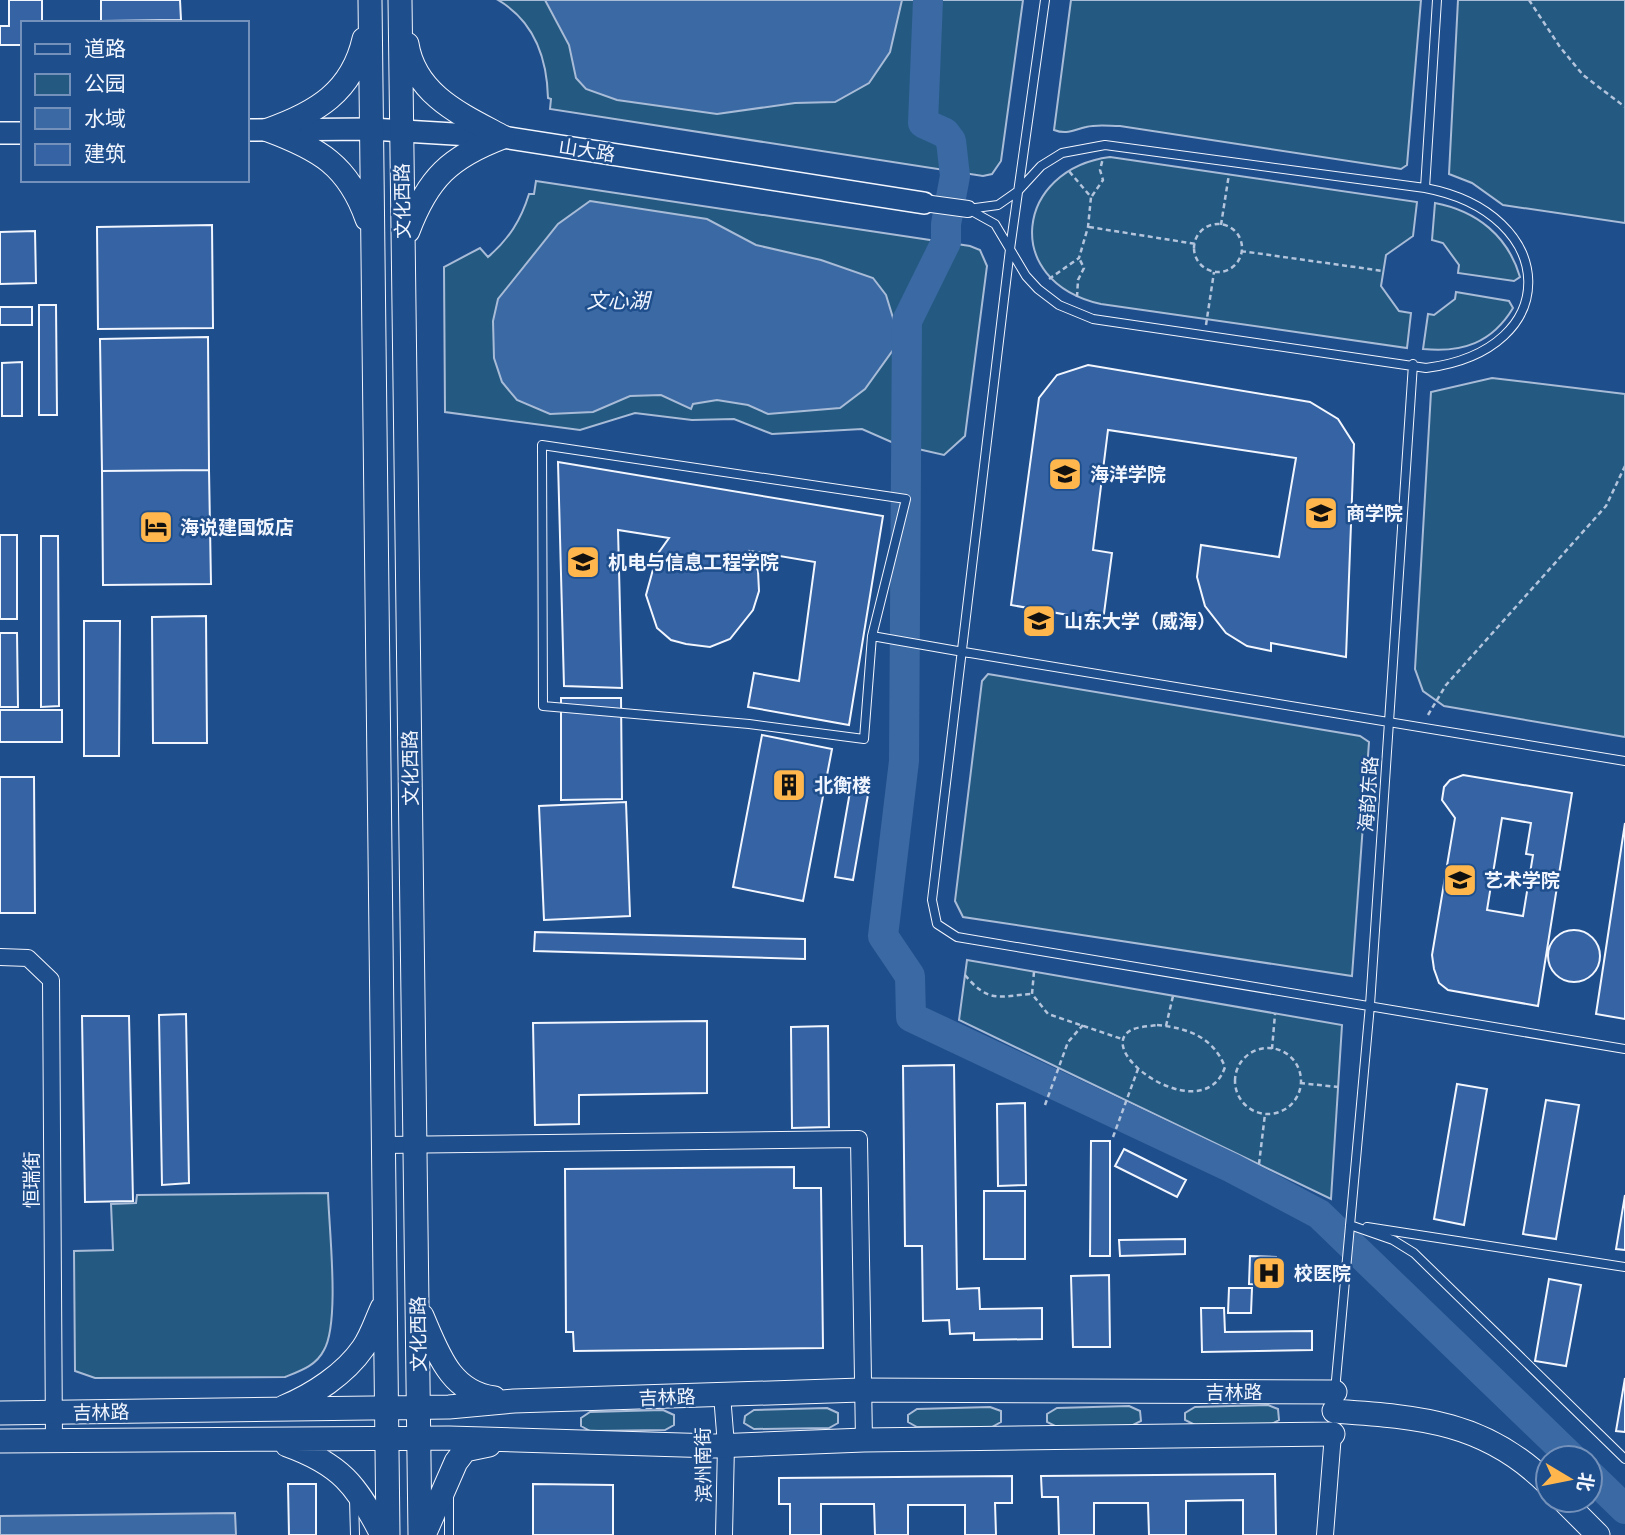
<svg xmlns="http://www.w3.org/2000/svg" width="1625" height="1535" font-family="'Fira Sans Condensed','Noto Sans SC',sans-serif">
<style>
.green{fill:#245a82;stroke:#a8bbd7;stroke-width:2}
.water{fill:#3b69a3;stroke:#a8bbd7;stroke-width:2}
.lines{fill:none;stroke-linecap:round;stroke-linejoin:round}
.river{stroke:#3b69a3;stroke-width:30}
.building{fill:#3563a3;stroke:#f2f6ff;stroke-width:2;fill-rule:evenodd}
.lane-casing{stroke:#f2f6ff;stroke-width:10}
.street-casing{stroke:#f2f6ff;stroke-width:18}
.secondary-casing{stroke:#f2f6ff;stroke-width:24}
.primary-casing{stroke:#f2f6ff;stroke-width:25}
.path{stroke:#b3c4dc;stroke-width:2.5;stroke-dasharray:5 3.5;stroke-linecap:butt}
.lane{stroke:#1f4e8c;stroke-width:8}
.street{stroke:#1f4e8c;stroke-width:16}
.secondary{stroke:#1f4e8c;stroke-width:21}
.primary{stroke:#1f4e8c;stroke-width:23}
.labels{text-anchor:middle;stroke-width:5;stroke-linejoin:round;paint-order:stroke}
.street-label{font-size:19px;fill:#f2f6ff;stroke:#1f4e8c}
.poi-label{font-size:19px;font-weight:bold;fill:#f2f6ff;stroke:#1f4e8c;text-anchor:start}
.water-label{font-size:21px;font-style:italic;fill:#f2f6ff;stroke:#1f4e8c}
</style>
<rect width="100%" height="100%" fill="#1f4e8c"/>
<path class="green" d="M498,0H1023L1001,161L992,174L983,176L550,109L551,99L548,98C547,58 534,21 498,0Z
M1071,0H1421L1407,165L1401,169L1120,126C1109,126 1097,124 1086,127C1073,130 1067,135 1054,130Z
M1458,0H1625V223L1503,205L1472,183L1449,174Z
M1110,157L1417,202L1413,236L1386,255L1381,286L1399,311L1411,313L1407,348L1101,304C1000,281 1016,169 1110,157Z
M536,181L970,246L980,250L987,266L965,436L944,455L896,444L862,429L772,434L734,419L692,420L635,413L580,430L445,412L444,267L480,248L488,257C509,239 521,220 529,194H534Z
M1435,203C1477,211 1508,236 1520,277L1514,281L1458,273L1459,265L1443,243L1432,240Z
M1456,292L1509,301L1513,308C1492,343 1462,353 1423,349L1428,314L1434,315L1455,299Z
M1492,378L1625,394V737L1444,706L1423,691L1415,669L1431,392Z
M988,674L1360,736L1369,742L1352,976L963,917L955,901L982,681Z
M967,960L1342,1025L1331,1199L959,1020Z
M328,1193C329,1229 340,1322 324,1350C316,1366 300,1371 285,1377L95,1378L75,1371L74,1251L113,1250L111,1204L136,1203L137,1195Z
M1268,1405L1278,1409L1279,1420L1270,1425H1195L1185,1420V1413L1195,1407Z
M1129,1406L1140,1411L1141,1421L1131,1426L1057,1427L1047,1422V1414L1057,1408Z
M990,1407L1001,1411V1422L992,1427H917L908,1422V1415L917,1409Z
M827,1408L838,1413V1423L829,1428L754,1429L744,1423L745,1416L754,1410Z
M663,1410L674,1415V1425L665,1430L590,1431L581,1426V1418L590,1412Z"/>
<path class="water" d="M545,0H902L890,52L869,83L835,102L795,103L717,114L617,100L586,89L576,78L569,45Z
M590,201L707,219L756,245L821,260L873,278L886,295L897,331L893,350L865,389L840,408L768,414L748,405L717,400L693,404L691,409L661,395L630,396L593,412L550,414L517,400L502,382L494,358L493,321L498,299L558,224Z
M235,1513L236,1535H0V1516Z"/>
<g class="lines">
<path class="river" d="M928,0L923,123L945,133L951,141L955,176L946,224V242L907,321L904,761L883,936L910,976L911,1017L1232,1168L1319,1214L1572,1458
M1590,1475L1625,1509"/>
</g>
<path class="building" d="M9,0H42V23H23V45H0V26H9Z
M101,0H180L181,20L101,21Z
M212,225L213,328L98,329L97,227Z
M35,231L36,283L0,284V232Z
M39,305H56L57,415H39Z
M0,307H32V325H0Z
M208,337L209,470L102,471L100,339Z
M22,362V416H2V363Z
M1088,365L1310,402L1338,419L1354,444L1346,657L1271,643V651L1247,646L1226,633L1205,606L1197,577L1201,545L1279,557L1296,458L1108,430L1093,550L1112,553L1103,621L1011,605L1039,398L1057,375Z
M558,462L883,516L849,725L748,707L754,673L799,681L815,562L750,551L758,571L759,591L753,610L730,639L710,647L686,644L671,640L657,628L646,595L657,555L669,538L618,530L622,688L564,686Z
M209,470L211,584L103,585L102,471Z
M0,535H17V619H0Z
M41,536H58L59,706L41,707Z
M206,616L207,743H153L152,617Z
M84,621H120L119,756H84Z
M0,633H17L18,707H0Z
M561,698H621L622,799L561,800Z
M0,710H62V742H0Z
M762,735L832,749L803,901L733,887Z
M1463,775L1572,793L1538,1006L1448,990L1439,983L1434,969L1432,955L1455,818L1442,800L1444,787L1450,780ZM1502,818L1531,823L1526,854L1533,855L1523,916L1487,910Z
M0,777H34L35,913H0Z
M851,786L869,789L853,880L835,877Z
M626,802L630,916L544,920L539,806Z
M1625,823V1019L1596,1014Z
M1548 956a26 26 0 1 1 52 0a26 26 0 1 1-52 0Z
M535,932L805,939V959L534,951Z
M186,1014L189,1183L162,1185L159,1015Z
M82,1016H129L133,1201L85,1202Z
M707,1021V1093L579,1095V1124L535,1125L533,1023Z
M828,1026L829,1127L792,1128L791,1027Z
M954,1065L957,1289L979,1288L980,1309L1042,1308V1339L974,1340V1333L950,1334L949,1320L923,1321L922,1246H905L903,1066Z
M1457,1084L1487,1089L1464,1225L1434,1219Z
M1546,1100L1579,1105L1556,1239L1523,1234Z
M1025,1103L1026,1185L998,1186L997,1104Z
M1091,1141H1110V1256H1090Z
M1124,1149L1186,1180L1177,1197L1115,1166Z
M794,1167V1188H821L823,1348L574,1351L573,1332H566L565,1169Z
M984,1191H1025V1259H984Z
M1625,1195V1250L1616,1249Z
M1185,1239V1254L1120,1256L1119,1240Z
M1250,1256L1276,1257L1275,1285L1249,1284Z
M1109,1275L1110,1347H1073L1071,1276Z
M1549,1279L1581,1285L1566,1366L1535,1361Z
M1229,1288H1252L1251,1313H1228Z
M1201,1308H1224L1225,1332L1312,1331V1350L1202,1352Z
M1625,1378V1432L1616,1431Z
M1275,1474L1276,1535H1243V1500L1186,1501V1535H1149L1148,1503H1094V1535H1059L1058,1497H1042L1041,1476Z
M1012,1476V1503H995L996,1535H965V1505H908V1535H875L874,1504H821V1535H790V1504H779V1478Z
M288,1484H316V1535H289Z
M533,1484L613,1485V1535H533Z"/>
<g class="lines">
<g class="lane-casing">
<path id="lane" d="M1045,0L1010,249L932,900L937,924L957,937L1625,1049
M1105,145L1425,188C1559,213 1566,350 1426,368L1093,319L1059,305L1038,289L1026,276L995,224L968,209L998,205L1018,191L1041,166L1062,153Z
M1425,188L1437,0
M872,636L906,499L542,445L543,706L749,724L864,739L872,636L969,653
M964,652L1625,761
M1350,1225L1393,1240L1414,1253L1625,1459
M1367,1227L1625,1267
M1335,1391L1370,1005L1413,364
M449,1498V1535
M354,1499L355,1535"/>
</g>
<g class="street-casing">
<path id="street" d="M924,203L968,209
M0,957L28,958L51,980L54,1440
M383,1145L859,1139L864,1440
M722,1395L726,1445L724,1535
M1325,1535L1333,1434"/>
</g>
<g class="secondary-casing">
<path id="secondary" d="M247,130L371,129L503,137L924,203
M0,133H23"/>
</g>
<g class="primary-casing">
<path id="primary" d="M370,0L388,1535
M400,0L420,1535
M407,44C415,95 462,115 503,137
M268,130C316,113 352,92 364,39
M268,130C319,149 348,165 367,219
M408,231C428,178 450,157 503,137
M422,1316C438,1353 450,1392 494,1398
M284,1407C313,1395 345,1374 363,1348C371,1337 376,1321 382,1308
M1334,1411C1418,1417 1485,1421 1548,1484
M0,1413L449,1407L514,1401L861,1390L1335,1392
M0,1441L449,1438L715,1446L864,1440L1333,1434
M287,1445C340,1464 357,1485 382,1535
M1563,1500L1598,1535
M424,1535L456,1462L465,1450L489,1445"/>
</g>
<path class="path" d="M1529,0L1560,47L1583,75L1625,107
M1092,196L1103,180L1100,170L1103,158
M1194 248a24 24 0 1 1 48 0a24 24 0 1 1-48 0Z
M1221,225L1229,174
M1089,227L1196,244
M1241,251L1383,271
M1049,279L1079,258L1088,227L1091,197L1068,170
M1077,297L1078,280L1084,268L1079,258
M1206,325L1214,272
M1428,715L1446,685L1606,506L1625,466
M1034,972L1032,994L1048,1014L1122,1039
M965,975C989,1004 999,996 1032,994
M1157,1025C1188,1028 1213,1037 1225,1067C1205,1127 1103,1060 1126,1034C1133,1026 1147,1027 1157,1025Z
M1166,1026L1173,996
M1235 1081a33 33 0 1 1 66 0a33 33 0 1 1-66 0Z
M1272,1049L1275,1014
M1300,1083L1338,1087
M1045,1105L1068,1042L1083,1025
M1113,1137L1138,1069
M1259,1164L1265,1114"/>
<use href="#lane" class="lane"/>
<use href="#street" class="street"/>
<use href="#secondary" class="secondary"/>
<use href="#primary" class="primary"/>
</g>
<defs>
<g id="university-square" transform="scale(1.75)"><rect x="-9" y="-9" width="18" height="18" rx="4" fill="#ffb74d" stroke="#1f4e8c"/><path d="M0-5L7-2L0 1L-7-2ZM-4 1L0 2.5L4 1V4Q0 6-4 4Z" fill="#111"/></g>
<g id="hotel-square" transform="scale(1.75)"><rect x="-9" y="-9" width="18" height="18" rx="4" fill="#ffb74d" stroke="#1f4e8c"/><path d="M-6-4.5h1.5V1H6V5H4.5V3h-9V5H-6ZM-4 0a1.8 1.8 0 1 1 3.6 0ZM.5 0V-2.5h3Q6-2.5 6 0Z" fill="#111"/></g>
<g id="building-square" transform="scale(1.75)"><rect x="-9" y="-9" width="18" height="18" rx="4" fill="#ffb74d" stroke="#1f4e8c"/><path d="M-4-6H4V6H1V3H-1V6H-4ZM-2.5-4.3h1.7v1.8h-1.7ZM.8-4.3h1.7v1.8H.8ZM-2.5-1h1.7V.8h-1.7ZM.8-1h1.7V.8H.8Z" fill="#111"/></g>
<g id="hospital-square" transform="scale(1.75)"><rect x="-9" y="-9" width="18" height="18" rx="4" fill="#ffb74d" stroke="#1f4e8c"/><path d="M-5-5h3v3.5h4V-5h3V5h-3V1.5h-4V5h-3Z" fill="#111"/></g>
</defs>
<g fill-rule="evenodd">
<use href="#university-square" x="1065" y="474"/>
<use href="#university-square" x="1321" y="513"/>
<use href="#hotel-square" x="156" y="527"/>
<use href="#university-square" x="583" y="562"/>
<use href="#university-square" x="1039" y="621"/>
<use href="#building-square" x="789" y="785"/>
<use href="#university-square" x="1460" y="880"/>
<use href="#hospital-square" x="1269" y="1273"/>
</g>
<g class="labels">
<g class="street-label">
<text transform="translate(587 150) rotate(9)" y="7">山大路</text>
<text transform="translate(402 201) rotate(-91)" y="7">文化西路</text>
<text transform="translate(410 768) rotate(-91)" y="7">文化西路</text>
<text transform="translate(1368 794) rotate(-86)" y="7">海韵东路</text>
<text transform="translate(31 1180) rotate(-90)" y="7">恒瑞街</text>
<text transform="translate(418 1334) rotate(-91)" y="7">文化西路</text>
<text x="1234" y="1399">吉林路</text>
<text transform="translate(667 1397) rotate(-2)" y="7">吉林路</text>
<text transform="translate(101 1412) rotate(-1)" y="7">吉林路</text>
<text transform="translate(703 1465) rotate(-91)" y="7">滨州南街</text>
</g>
<g class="poi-label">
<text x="1090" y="481">海洋学院</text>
<text x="1346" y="520">商学院</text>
<text x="180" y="534">海说建国饭店</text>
<text x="608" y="569">机电与信息工程学院</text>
<text x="1064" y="628">山东大学（威海）</text>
<text x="814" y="792">北衡楼</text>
<text x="1484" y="887">艺术学院</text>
<text x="1294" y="1280">校医院</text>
</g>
<g class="water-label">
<text x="618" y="308">文心湖</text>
</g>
</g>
<rect x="21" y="21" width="228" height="161" fill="#1f4e8c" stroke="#7391ba" stroke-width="2"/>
<rect x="35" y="44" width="35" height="10" fill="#1f4e8c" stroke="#7391ba" stroke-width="2"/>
<text x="84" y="56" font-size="21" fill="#f2f6ff">道路</text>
<rect x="35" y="74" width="35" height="21" fill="#245a82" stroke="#7391ba" stroke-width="2"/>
<text x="84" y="91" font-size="21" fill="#f2f6ff">公园</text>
<rect x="35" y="108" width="35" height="21" fill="#3b69a3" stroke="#7391ba" stroke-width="2"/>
<text x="84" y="126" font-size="21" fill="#f2f6ff">水域</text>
<rect x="35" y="144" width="35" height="21" fill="#3563a3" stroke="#7391ba" stroke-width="2"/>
<text x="84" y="161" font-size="21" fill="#f2f6ff">建筑</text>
<g transform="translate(1569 1479) rotate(100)"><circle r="33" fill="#1f4e8c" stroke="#7391ba" stroke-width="2"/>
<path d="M0-5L12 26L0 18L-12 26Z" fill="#ffb74d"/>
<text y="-10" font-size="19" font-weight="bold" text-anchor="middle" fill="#f2f6ff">北</text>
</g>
</svg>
